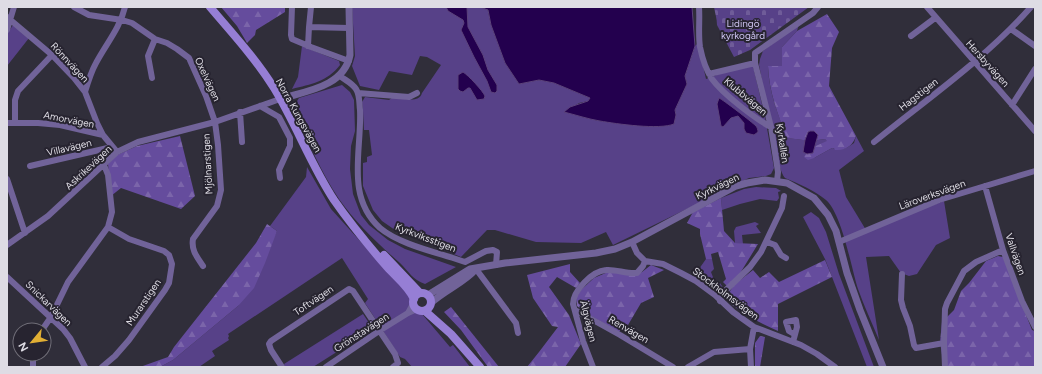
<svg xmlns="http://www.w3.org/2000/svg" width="1042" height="374" font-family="Figtree,sans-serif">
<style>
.green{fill:#574188}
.forest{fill:url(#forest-firs)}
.cemetery{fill:url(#cemetery-stones)}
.water{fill:#23004e;stroke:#5b427b}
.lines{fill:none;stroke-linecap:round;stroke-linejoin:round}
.minor{stroke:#716399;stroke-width:6}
.tertiary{stroke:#716399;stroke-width:7}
.secondary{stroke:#967ed5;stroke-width:8}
.labels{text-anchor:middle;stroke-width:4;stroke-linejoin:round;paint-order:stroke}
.park-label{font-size:10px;fill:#cdc3f0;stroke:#272430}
.street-label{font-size:10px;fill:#dedce4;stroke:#272430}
</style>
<defs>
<pattern id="forest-firs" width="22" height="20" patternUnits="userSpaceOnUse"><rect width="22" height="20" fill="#654c9d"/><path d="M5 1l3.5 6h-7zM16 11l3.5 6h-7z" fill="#7b65aa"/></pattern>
<pattern id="cemetery-stones" width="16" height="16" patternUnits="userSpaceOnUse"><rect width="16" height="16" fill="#574188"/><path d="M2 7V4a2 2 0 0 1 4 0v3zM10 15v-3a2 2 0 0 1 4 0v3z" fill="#6f5c99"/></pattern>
</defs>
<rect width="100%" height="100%" fill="#302e3a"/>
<path class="green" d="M352,7H487L491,25L505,63L519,84L539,80L554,83L590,98L588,101L579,103L565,112L599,121L647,126L676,115L675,110L687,84L685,76L695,46L698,43L706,79L722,73L753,66L765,117L774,168L771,174L766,176L749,178L731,186L697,204L613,245L606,232L581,243L536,242L495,230H487L461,257L395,230L382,221L373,210L363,186V163L367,162V157L372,155L369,130H364L363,111L362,102L365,97L389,100L393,97C402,98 419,104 422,93L441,65L427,57L420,56L412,75L389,71L379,90L360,86L352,66L355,56Z
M799,24L797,31L782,47V66L768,67C769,92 778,116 788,138L811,141L825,139L828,141L814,158L832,148L843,149L848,147L854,143L856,136L864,151L839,170L846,197L866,230L944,201L950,238L936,245L917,274L909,276L901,273L889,256L866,257L879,340C872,323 864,306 858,289C851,267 842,214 826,200C814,190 799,184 785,178C776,169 763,83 759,65L760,59L763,51Z
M13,25L29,38L7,66V34Z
M302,46L339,61L340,65C327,82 311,84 292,89L298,77Z
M342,85L350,92L354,100L355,131L351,146L350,169L353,194L361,215L369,225L388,240L405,249L456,267L425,284C413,280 409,272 400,263C378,244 356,223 339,199C321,172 308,142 296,112L294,106L299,98Z
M307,167L331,209L408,294L411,301V304L418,313L422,314L450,347L453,345L470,367H412L405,359L400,357L365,303L368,299L342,258L228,334L229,336L228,338L229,340L212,351L215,356L199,367H160L173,360L238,306L277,231L270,226L306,177Z
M756,187L776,188L781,191L778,192L779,198L777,201L760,199L740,204L722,210L721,198L744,189Z
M811,212L819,218L826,232L839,274L874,367H867L825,259L803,217Z
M755,222L759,224L756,226L761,233L742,235L743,244L735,243L734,231L736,227Z
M706,259H712L714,269L711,272L716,285L720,283L724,289L718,293L694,276Z
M363,314L373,329L313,367H285L284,364Z"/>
<path class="forest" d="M221,7H285V12L256,30L255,35L247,43L237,26Z
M827,14L839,32L832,48L829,86L856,136C853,145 846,151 835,150L834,148H832L814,158L808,160L804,157L809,149L827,141L825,139L811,141L787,138C778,115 769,92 768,66H782V47L797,31Z
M180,136L195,196L181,209L121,188L111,196L108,164L117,155L137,146Z
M721,198L724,231L735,243L758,244L739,275L727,286L723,282L726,279L718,252L711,254L712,259H706L700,234V229L687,223L693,212Z
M267,224L277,231L265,263L254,288L238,306L173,360L160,367H140L168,357L174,347L256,243Z
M998,256L1003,257L1032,330L1035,331V367H944L940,342L942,322L954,310L961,291L969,283L986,261Z
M825,260L832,277L778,304V331C758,322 741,313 725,299L734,285L753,270L760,278L769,272L779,282Z
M570,264V272L580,283L576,288L557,277L549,287L569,315L581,344L565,367H527L539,352L558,327L552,326L533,298L527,275Z
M651,265L664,270L648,278L654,297L641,303L628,325L625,324L619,332L586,313L577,306L576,298L581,290L594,278L608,272L637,274L642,272Z
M451,307L499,367H488L461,330L444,312Z
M760,336L765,337L760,367H755V343Z"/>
<path class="cemetery" d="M714,7H809L750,50L734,57L717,25C717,19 715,13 714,7Z"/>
<path class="water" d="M446,7H467L468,27L483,55L488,70L497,85V91L495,93L491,92L487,81L474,57L461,30L464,23L463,20L448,11Z
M480,7H692L695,46L685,76L687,84L675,110L676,115L674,124C659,130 617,124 600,121C588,119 576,115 564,112L570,107L588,101L590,98L554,83L539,80L519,84L505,63L491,25L488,10Z
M463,72C468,75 483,91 485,96L484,99L477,100L470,88H468L463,92L460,91L458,89V75Z
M719,98C722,99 752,122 756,126C757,127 758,130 758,132L754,135L746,133L744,129V123L738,116L731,118L723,127L721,126L717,104Z
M810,131H814L818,135L813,153L807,154L803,152L805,140L808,132Z"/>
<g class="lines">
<path class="minor" d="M74,7L89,15L122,20L132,23L155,39L167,43L177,49L189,58L206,96L215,122L218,145L221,190L217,206L193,239C191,250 197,257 203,266
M292,7L291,35L292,39L311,47L349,61
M311,7L309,27L349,28
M699,7C700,20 698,34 700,47C702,57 706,70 712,79C722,93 755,119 771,127
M927,7L1035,131
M7,17L52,55L74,78L85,92L97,123L103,135L117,152
M1011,29L1035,46
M7,30L14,7
M911,36L935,18
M308,46L309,27
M709,74L755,63
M340,76C345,80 352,83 356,89C360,95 359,103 360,110C362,151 345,196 380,228C399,244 435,252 459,260L465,262L486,251L493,250L497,252L496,265
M152,78L148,56L155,39
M85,92C88,82 91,72 96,63C106,44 120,28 125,7
M358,93L409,97L417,93
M1012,105L1035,69
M260,106L279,117L290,138V146L279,170L280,178
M240,112L242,142
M7,123H38L60,125L103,135
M15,123V100L18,91L52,55
M874,142C927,99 985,59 1031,7
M30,166L112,147
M7,179L25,233
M777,181L778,172L771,127L755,63V53L813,13L818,7
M985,186L1003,250L1022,301L1035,327
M632,242L637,253L645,261L663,264L681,273L696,281L715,295L733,312L754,327L801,345L817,354L835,367
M767,242L775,245L781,255L786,258
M839,242L939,200L1035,171
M7,245L48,216L117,152L138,142L215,122L280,99
M476,269L516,323L518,333
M902,274L901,300L903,308L910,326L914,345L916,348L944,343
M7,277L63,329L70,338L85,367
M720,301L726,290L750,267L761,252L782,208L784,196
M575,310L620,335L673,367
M408,313L413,304
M42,330L51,317L68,282L108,227L112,212L108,175L104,165
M793,342L797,327L796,320L786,322L789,331L794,334
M33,367V354
M102,367L115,356L129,340L165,290L169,283L172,264L169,255L164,251L129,239L108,227
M282,367L271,350L269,344L271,341L349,289L353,291L395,354L398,363L393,367
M326,367L379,331L408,313L417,309
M593,367L583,341L573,304C573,291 592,271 606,270C616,269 626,274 637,273L643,266L645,261
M688,367L714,352L750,349
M751,367L750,349L754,327
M945,367L944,343L945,309L947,303L964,271L976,262L1003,250"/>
<path class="tertiary" d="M280,99C306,91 344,87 350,55L349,7
M428,295L470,269L505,263L596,253L615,249L632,242L736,186L747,183L765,180L787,183L814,198L828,215L836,231L847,273L860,310L883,367
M431,303C445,290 464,283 476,269"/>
<path class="secondary" d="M210,7C232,33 256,59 274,88C296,124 311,165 334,200C350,223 368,245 387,267C396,277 408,286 414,299
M384,255L420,293
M413 302a9 9 0 1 1 18 0a9 9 0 1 1-18 0Z
M425,311L451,334L480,367"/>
</g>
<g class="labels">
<g class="park-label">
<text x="743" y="27">Lidingö<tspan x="743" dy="12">kyrkogård</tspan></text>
</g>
<g class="street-label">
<text transform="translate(70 62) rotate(47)" y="4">Rönnvägen</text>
<text transform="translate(988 63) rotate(48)" y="4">Hersbyvägen</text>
<text transform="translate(208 79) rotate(65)" y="4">Oxelvägen</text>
<text transform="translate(918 94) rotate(-38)" y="4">Hagstigen</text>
<text transform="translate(746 96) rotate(40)" y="4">Klubbvägen</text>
<text transform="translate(299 115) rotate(61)" y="4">Norra Kungsvägen</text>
<text transform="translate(69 119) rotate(11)" y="4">Amorvägen</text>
<text transform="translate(783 143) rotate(81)" y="4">Kyrkallén</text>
<text transform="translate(69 147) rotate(-13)" y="4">Villavägen</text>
<text transform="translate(207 164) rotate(-93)" y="4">Mjölnarstigen</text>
<text transform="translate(88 167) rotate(-43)" y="4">Askrikevägen</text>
<text transform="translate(717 186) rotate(-26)" y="4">Kyrkvägen</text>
<text transform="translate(932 194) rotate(-20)" y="4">Läroverksvägen</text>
<text transform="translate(426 237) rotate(21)" y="4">Kyrkviksstigen</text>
<text transform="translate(1016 254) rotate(71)" y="4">Vallvägen</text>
<text transform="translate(726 293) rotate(37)" y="4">Stockholmsvägen</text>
<text transform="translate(313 300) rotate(-34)" y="4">Toftvägen</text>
<text transform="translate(143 302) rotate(-56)" y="4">Murarstigen</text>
<text transform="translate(49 303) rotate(44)" y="4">Snickarvägen</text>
<text transform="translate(589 321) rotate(76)" y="4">Älgvägen</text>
<text transform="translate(629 329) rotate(30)" y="4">Renvägen</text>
<text transform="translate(361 332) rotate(-33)" y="4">Grönstavägen</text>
</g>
</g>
<rect width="1042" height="374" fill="none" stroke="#dedce4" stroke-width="16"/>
<g transform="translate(32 342) rotate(241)"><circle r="19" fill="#272430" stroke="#706e78"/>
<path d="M0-3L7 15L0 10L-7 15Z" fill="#e1af34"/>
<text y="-6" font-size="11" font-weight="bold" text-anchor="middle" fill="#dedce4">N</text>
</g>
</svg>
